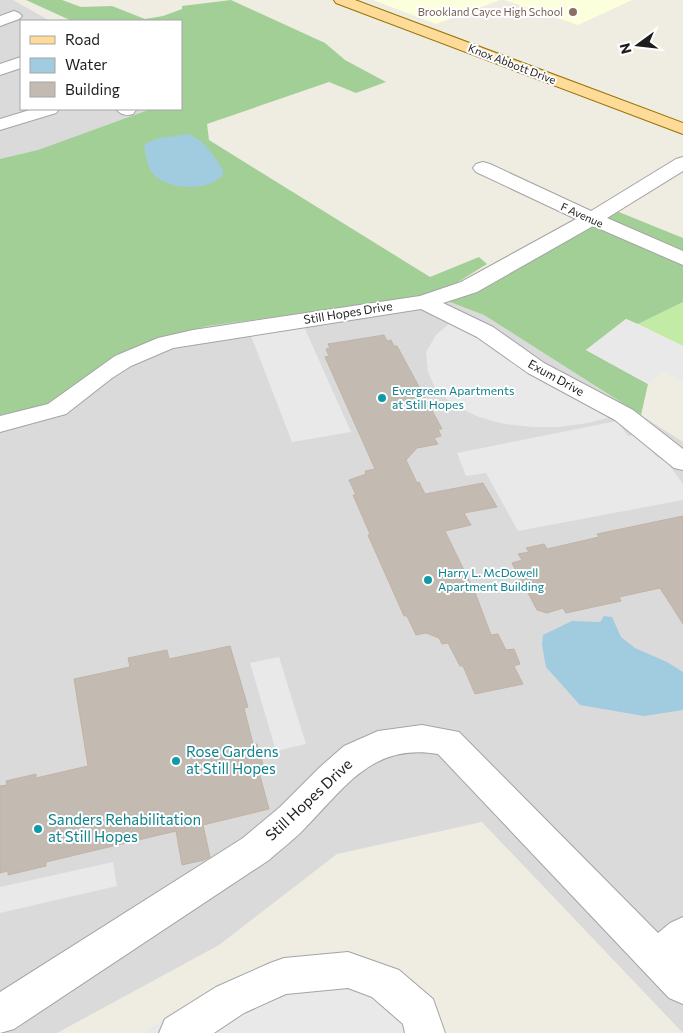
<svg xmlns="http://www.w3.org/2000/svg" width="683" height="1033" font-family="Commissioner,sans-serif">
<style>
.residential{fill:#dbdada}
.education{fill:#fcffdb}
.grass{fill:#c2eba6}
.forest{fill:#a2cf96}
.parking{fill:#e9e9e9}
.water{fill:#a1cbde}
.building{fill:#c3bbb2;stroke:#c1b3a4}
.lines{fill:none;stroke-linecap:round;stroke-linejoin:round}
.minor-casing{stroke:#a4a4a4;stroke-width:2}
.major-casing{stroke:#967200;stroke-width:2}
.minor{fill:#fff;fill-rule:evenodd}
.major{fill:#fedb98;fill-rule:evenodd}
.education-dot{fill:#8d6e63;stroke:#fff;stroke-width:2}
.culture-dot{fill:#0f9aa8;stroke:#fff;stroke-width:2}
.labels{text-anchor:middle;stroke-width:4;stroke-linejoin:round;paint-order:stroke}
.far-education-label{font-size:11px;fill:#785e54;stroke:#fff;text-anchor:end}
.far-street-label{font-size:11px;fill:#1d1d1d;stroke:#fff}
.street-label{font-size:12px;fill:#1d1d1d;stroke:#fff}
.culture-label{font-size:12px;fill:#0d838f;stroke:#fff;text-anchor:start}
.near-culture-label{font-size:15px;fill:#0d838f;stroke:#fff;text-anchor:start}
.near-street-label{font-size:15px;fill:#1d1d1d;stroke:#fff}
</style>
<rect width="100%" height="100%" fill="#efece2"/>
<path class="residential" d="M0,0H13L50,21H21V109H164L0,166Z
M416,290L484,315L683,442V1033L482,822L337,854L219,945L57,1033H0V408L157,327Z"/>
<path class="education" d="M373,0H500L436,24Z
M504,0H632L578,25Z"/>
<path class="grass" d="M683,302V346L638,324Z"/>
<path class="forest" d="M26,0H62L81,7L112,6L145,19L163,16L182,9V6L231,0L325,43L345,60L386,82L356,93L329,82L207,124L209,140L430,277L479,257L487,264L442,292L416,298L207,326L159,339L116,359L40,408L0,415V159L38,150L151,109H181V21H72Z
M609,208L683,238V302L638,324L626,319L586,350L648,384L641,415L484,315L439,298Z"/>
<path class="parking" d="M456,318L610,417L588,423L558,427H533L504,424L479,417L455,406L436,390L428,372L426,352L436,335Z
M626,319L683,346V382L662,371L648,384L586,350Z
M301,320L351,432L292,442L248,328Z
M617,421L628,436L638,434L656,456L667,462L683,484V500L518,531L486,473L466,476L457,453Z
M279,657L306,744L276,751L250,663Z
M113,862L117,886L0,913V887Z
M347,959L439,1033H143L179,1009L274,964Z"/>
<path class="water" d="M188,134C206,141 213,155 223,170V175C207,192 170,190 154,175C148,169 145,153 144,145L155,139Z
M604,616L612,617L621,637L635,648L667,662L683,672V710L644,716L580,705L546,667L542,645L543,635L572,621L600,622Z"/>
<path class="building" d="M384,335L387,341L391,340L394,346H397L442,429H438L441,436L434,438L438,444L417,448L406,460L417,483L419,482L425,494L483,483L497,507L464,513L471,525L445,531L476,595L491,635L498,634L506,650L514,649L520,664L514,666L523,684L475,694L463,666H460L448,643L442,644L439,638L426,633L416,635L407,616H404L368,535L370,534L353,495H356L349,480L366,474L365,471L375,469L325,357L329,356L326,349L330,348L328,344Z
M683,516V624L660,588L619,597L621,601L566,613L563,608L547,613L537,610L526,589L517,584L520,579L512,563L522,560L518,554L529,552L526,548L544,544L547,549L599,537L597,534Z
M230,646L248,707L244,708L253,744H257L265,771L259,772L269,809L203,825L210,857L204,860L182,865L176,831L46,862V866L8,875V871L0,873V786L7,785L6,781L36,774V778L88,766L74,679L130,667L128,658L167,650L169,659Z"/>
<g class="lines">
<g class="minor-casing">
<path id="minor" d="M14,11L19,13L22,16L19,19L0,26V16Z
M21,57V68L0,75V64Z
M33,109H59L56,113L0,130V119Z
M116,109H135L136,110L133,114C126,116 121,115 116,109Z
M683,157V171L607,218L683,251V265L593,226L477,292L443,303L493,327L544,363L633,410L683,449V470L674,468L615,420L528,373L477,337L421,309L173,348L131,366L112,378L66,414L0,432V416L48,404L115,356L158,338L193,330L420,296L461,282L576,219L476,172L473,168L476,164L483,162L490,164L591,211L676,159Z
M422,725L459,732L658,933L670,923L683,917V1004L669,998L438,754C373,743 346,786 306,827C295,839 281,849 269,860L14,1029L0,1033V992L243,838L280,807L320,767L344,746L378,731Z
M348,952L399,970L433,999L445,1033H405L403,1024L372,997L348,988L286,994L244,1013L214,1033H159L165,1019L216,987L270,963L284,958Z"/>
</g>
<g class="major-casing">
<path id="major" d="M334,0H355L683,123V134L336,3Z"/>
</g>
<use href="#minor" class="minor"/>
<use href="#major" class="major"/>
</g>
<circle class="education-dot" cx="573" cy="12" r="5"/>
<g class="culture-dot">
<circle cx="382" cy="398" r="5"/>
<circle cx="428" cy="580" r="5"/>
<circle cx="176" cy="761" r="5"/>
<circle cx="38" cy="829" r="5"/>
</g>
<g class="labels">
<g class="far-education-label">
<text x="563" y="16">Brookland Cayce High School</text>
</g>
<g class="far-street-label">
<text transform="translate(512 64) rotate(21)" y="4">Knox Abbott Drive</text>
<text transform="translate(582 215) rotate(24)" y="4">F Avenue</text>
</g>
<g class="street-label">
<text transform="translate(348 313) rotate(-9)" y="4">Still Hopes Drive</text>
<text transform="translate(556 378) rotate(29)" y="4">Exum Drive</text>
</g>
<g class="culture-label">
<text x="392" y="395">Evergreen Apartments<tspan x="392" dy="14">at Still Hopes</tspan></text>
<text x="438" y="577">Harry L. McDowell<tspan x="438" dy="14">Apartment Building</tspan></text>
</g>
<g class="near-culture-label">
<text x="186" y="757">Rose Gardens<tspan x="186" dy="17">at Still Hopes</tspan></text>
<text x="48" y="825">Sanders Rehabilitation<tspan x="48" dy="17">at Still Hopes</tspan></text>
</g>
<g class="near-street-label">
<text transform="translate(309 800) rotate(-43)" y="5">Still Hopes Drive</text>
</g>
</g>
<rect x="20" y="20" width="162" height="90" fill="#ffffff" stroke="#a5a5a5"/>
<rect x="30" y="36" width="25" height="8" fill="#fedb98" stroke="#a5a5a5"/>
<text x="65" y="45" font-size="15" fill="#1d1d1d">Road</text>
<rect x="30" y="58" width="25" height="15" fill="#a1cbde" stroke="#a5a5a5"/>
<text x="65" y="70" font-size="15" fill="#1d1d1d">Water</text>
<rect x="30" y="82" width="25" height="15" fill="#c3bbb2" stroke="#a5a5a5"/>
<text x="65" y="95" font-size="15" fill="#1d1d1d">Building</text>
<g transform="translate(638 45) rotate(255)" stroke="#ffffff" stroke-width="4" paint-order="stroke">
<path d="M0-4L9 19L0 12L-9 19Z" fill="#1d1d1d"/>
<text y="-8" font-size="14" font-weight="bold" text-anchor="middle" fill="#1d1d1d">N</text>
</g>
</svg>
